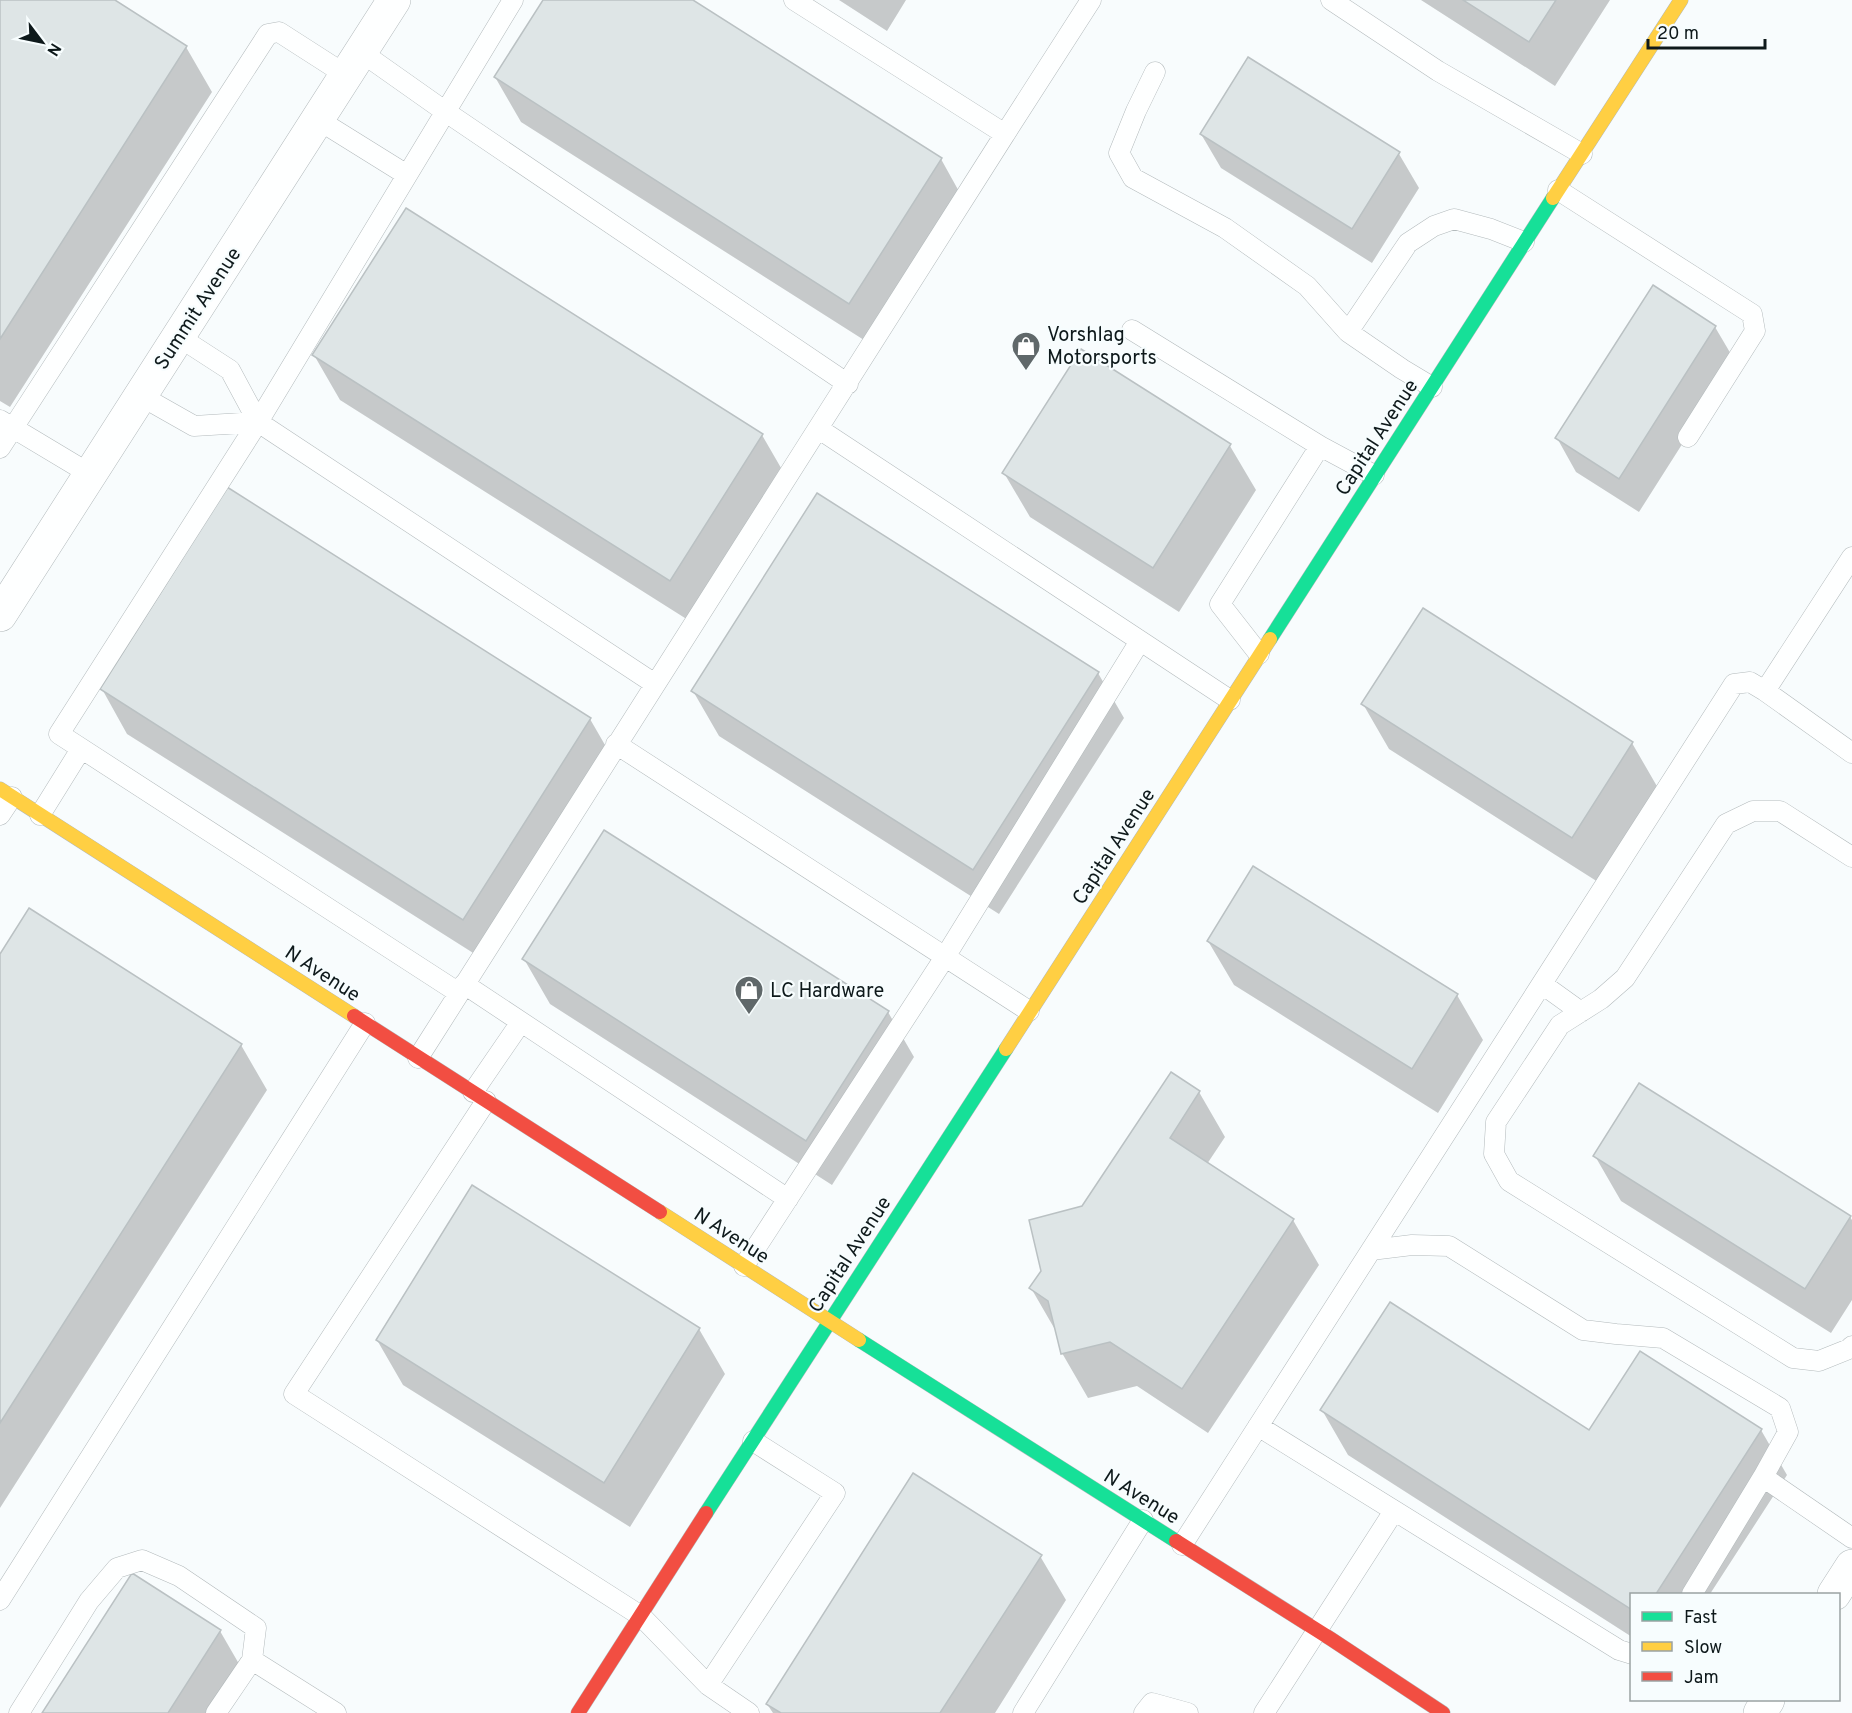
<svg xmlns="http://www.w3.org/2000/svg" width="1852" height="1713" font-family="Overpass,sans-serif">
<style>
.shadow{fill:#0003}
.building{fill:#dee5e6;stroke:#bac1c3;stroke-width:1.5}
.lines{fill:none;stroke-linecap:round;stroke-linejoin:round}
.lane-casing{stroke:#b3babc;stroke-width:21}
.street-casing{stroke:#b3babc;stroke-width:34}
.fast-casing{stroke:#b3babc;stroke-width:15}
.slow-casing{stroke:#b3babc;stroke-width:15}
.jam-casing{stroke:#b3babc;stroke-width:15}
.lane{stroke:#feffff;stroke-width:20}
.street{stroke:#feffff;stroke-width:33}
.fast{stroke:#16e098;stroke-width:14}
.slow{stroke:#ffcf43;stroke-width:14}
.jam{stroke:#f24e42;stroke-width:14}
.labels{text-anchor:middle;stroke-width:4.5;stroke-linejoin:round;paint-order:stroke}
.street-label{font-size:20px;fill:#0e191b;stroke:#f7fdfe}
.poi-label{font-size:20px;fill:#0e191b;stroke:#f7fdfe;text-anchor:start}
</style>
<rect width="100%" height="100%" fill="#f8fcfd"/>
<path class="shadow" d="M0,0H112L186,47L212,92L10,407L0,401Z
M544,0H691L941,159L966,204L875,347L521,122L495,77Z
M839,0H906L887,31Z
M1421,0H1610L1555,86Z
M1201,134L1399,154L1419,188L1372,263L1221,168Z
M1715,327L1735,361L1639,512L1576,472L1557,438Z
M1081,351L1230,446L1256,490L1179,612L1030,517L1004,473Z
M314,355L762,435L788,480L696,625L340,400Z
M1098,673L1124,718L999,914L719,736L693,691Z
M102,689L590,719L616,764L489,963L127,734Z
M1363,704L1632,743L1658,788L1598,882L1389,749Z
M1208,941L1457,995L1483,1040L1438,1113L1234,985Z
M0,957L241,1045L267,1090L0,1508Z
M524,959L888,1012L914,1057L832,1185L550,1004Z
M1199,1092L1225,1137L1207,1164L1293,1220L1319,1265L1208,1433L1137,1386L1088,1398L1062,1353L1057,1333L1031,1288L1083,1208Z
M1595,1156L1850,1217L1852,1220V1300L1831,1333L1621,1201Z
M473,1187L699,1329L725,1374L630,1527L403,1385L377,1340Z
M1322,1410L1589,1432L1761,1430L1787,1475L1710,1594H1632V1637L1348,1455Z
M1040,1556L1066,1600L995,1713H773L767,1704Z
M220,1631L246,1676L223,1713H44Z"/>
<path class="building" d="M0,0H115L187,46L0,339Z
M543,0H693L942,158L849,304L494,77Z
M1463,0H1556L1529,42Z
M1248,57L1400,152L1352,229L1200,134Z
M406,208L763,434L670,581L312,355Z
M1653,285L1716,326L1619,479L1555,438Z
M1081,349L1231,444L1153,568L1002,473Z
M227,487L591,718L463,920L100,689Z
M817,493L1099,672L973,870L691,691Z
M1423,608L1633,742L1572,838L1361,704Z
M604,830L889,1011L806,1141L522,959Z
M1253,866L1458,994L1412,1069L1207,941Z
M29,908L242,1044L0,1423V954Z
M1171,1072L1200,1091L1170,1138L1294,1219L1182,1389L1110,1342L1061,1354L1048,1301L1029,1288L1041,1271L1029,1220L1082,1206Z
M1639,1083L1851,1216L1805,1289L1593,1156Z
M472,1185L700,1328L604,1483L376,1340Z
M1390,1302L1589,1430L1640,1351L1762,1429L1656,1594H1632V1610L1320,1410Z
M913,1473L1042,1555L940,1713H781L766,1704Z
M132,1573L221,1630L168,1713H42Z"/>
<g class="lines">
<g class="lane-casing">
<path id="lane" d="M1331,0L1438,71L1582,154
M361,52L446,112L848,384
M1155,72L1136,111L1119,153L1133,178L1225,228L1307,286L1348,332
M317,119L407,175
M1005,134L1091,0
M1558,190L1752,314L1755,331L1688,437
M1132,330L1320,446
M179,337L230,370L258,422L655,684
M1432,387L1402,369L1348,332L1408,243L1434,226L1454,219L1491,229L1524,242
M141,396L194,426L258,422
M0,420L90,474
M819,429L1230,700
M0,448L268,34L279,32L346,75
M1259,654L1220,604L1320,446L1374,475
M1765,691L1852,753
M616,744L1029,1011
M0,815L12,797
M40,815L81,749
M1852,857L1780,811H1753L1726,824L1625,978L1601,999L1560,1025L1496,1122L1494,1154L1509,1181L1793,1358L1819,1361L1849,1349L1852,1346
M464,984L788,1199
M1542,984L1581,1012
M459,993L59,734L258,422L513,0
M418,1058L1005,134L794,0
M473,1092L521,1022
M486,1101L294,1394L641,1616L708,1685L749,1713
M1371,1250L1412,1245L1449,1246L1583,1330L1616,1334L1663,1338L1780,1408L1788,1432L1763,1477
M744,1266L945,957L1140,641
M1258,1426L1619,1650L1632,1654
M1182,1545L1734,684L1750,682L1765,691L1852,557
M1692,1594L1763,1477L1852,1538
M0,1600L365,1023
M708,1685L835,1493L753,1441
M19,1713L89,1601L117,1568L142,1560L179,1576L256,1628L252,1660L336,1713
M216,1713L252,1660
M1023,1713L1143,1520
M1144,1713L1152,1703L1188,1713
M1264,1713L1394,1511"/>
</g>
<g class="street-casing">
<path id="street" d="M0,615L394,0
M1834,1594L1852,1566
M1760,1713L1768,1700"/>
</g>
<g class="fast-casing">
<path id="fast" d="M1270,639L1553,198
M859,1340L1176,1541
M706,1513L1006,1049"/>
</g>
<g class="slow-casing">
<path id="slow" d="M1553,198L1681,0
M0,789L354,1016
M1006,1049L1270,639
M660,1212L859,1340"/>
</g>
<g class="jam-casing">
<path id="jam" d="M354,1016L660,1212
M1176,1541L1331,1639L1443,1713
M578,1713L706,1513"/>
</g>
<use href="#lane" class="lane"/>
<use href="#street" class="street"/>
<use href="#fast" class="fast"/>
<use href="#slow" class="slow"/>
<use href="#jam" class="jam"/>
</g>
<defs>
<g id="shop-pin" transform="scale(1.5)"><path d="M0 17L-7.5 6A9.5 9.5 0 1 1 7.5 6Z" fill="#60686a" stroke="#f7fdfe"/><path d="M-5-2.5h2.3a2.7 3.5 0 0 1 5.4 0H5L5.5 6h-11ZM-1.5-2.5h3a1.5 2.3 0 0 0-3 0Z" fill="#fff"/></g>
</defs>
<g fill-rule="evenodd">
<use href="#shop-pin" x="1026" y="346"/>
<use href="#shop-pin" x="749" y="990"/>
</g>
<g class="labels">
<g class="street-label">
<text transform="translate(197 308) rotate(-57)" y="7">Summit Avenue</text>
<text transform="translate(1376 437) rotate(-57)" y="7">Capital Avenue</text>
<text transform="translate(1113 846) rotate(-57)" y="7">Capital Avenue</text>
<text transform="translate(323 973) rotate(33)" y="7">N Avenue</text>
<text transform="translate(732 1235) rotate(33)" y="7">N Avenue</text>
<text transform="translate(849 1254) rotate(-57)" y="7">Capital Avenue</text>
<text transform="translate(1142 1496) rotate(32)" y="7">N Avenue</text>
</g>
<g class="poi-label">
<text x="1047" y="341">Vorshlag<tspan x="1047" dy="23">Motorsports</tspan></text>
<text x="770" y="997">LC Hardware</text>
</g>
</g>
<rect x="1630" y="1593" width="210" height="108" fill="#f7fdfe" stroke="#9aa2a3" stroke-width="1.5"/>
<rect x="1642" y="1612" width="30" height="9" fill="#16e098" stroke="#9aa2a3" stroke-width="1.5"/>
<text x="1684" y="1623" font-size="18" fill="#0e191b">Fast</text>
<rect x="1642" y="1642" width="30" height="9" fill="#ffcf43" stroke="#9aa2a3" stroke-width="1.5"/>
<text x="1684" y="1653" font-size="18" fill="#0e191b">Slow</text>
<rect x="1642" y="1672" width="30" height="9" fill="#f24e42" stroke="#9aa2a3" stroke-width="1.5"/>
<text x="1684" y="1683" font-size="18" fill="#0e191b">Jam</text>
<g transform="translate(42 42) rotate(122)" stroke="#f7fdfe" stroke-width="4.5" paint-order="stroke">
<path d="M0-4.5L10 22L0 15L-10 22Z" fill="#0e191b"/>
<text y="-9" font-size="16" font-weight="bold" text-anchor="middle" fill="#0e191b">N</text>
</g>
<path d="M1648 39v9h117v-9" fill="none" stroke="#0e191b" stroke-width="3"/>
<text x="1657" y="39" font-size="18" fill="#0e191b" stroke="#f7fdfe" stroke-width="4.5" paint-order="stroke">20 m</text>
</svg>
